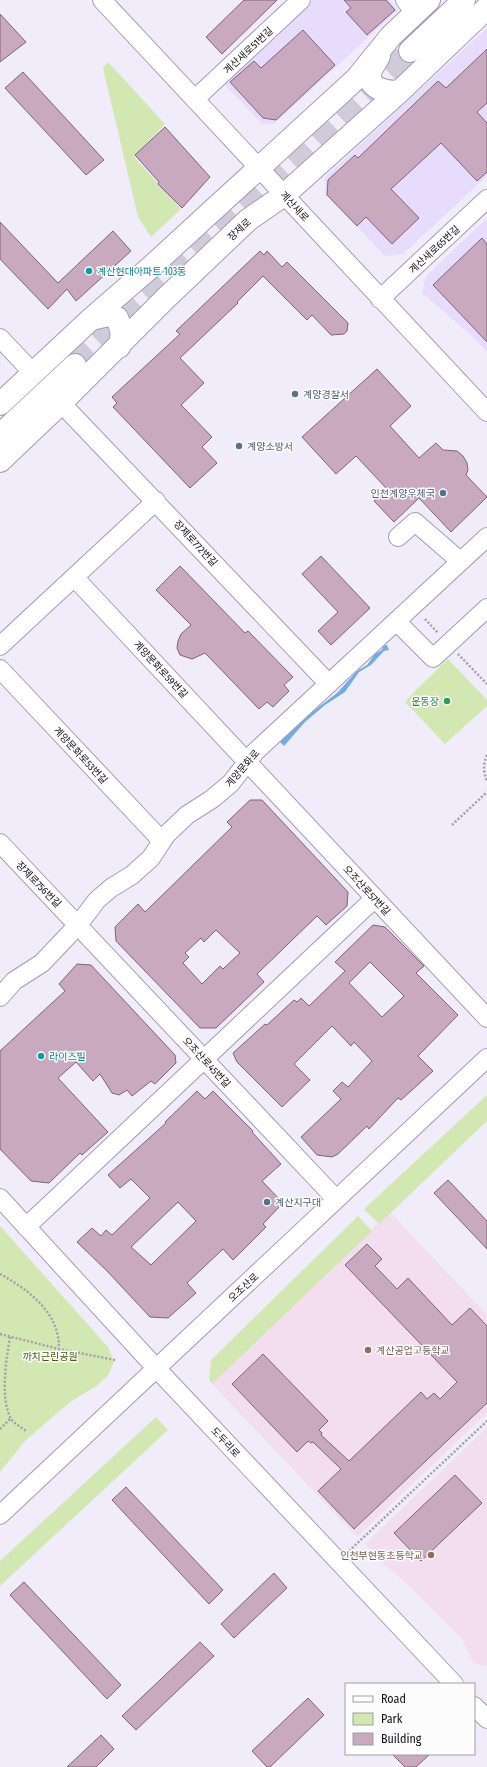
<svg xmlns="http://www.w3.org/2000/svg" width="487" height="1767" font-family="'Fira Sans Condensed','Noto Sans KR',sans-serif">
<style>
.built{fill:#e8dcfd}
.education{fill:#f2deee}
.green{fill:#d3e7b3}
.water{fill:#71aedf}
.building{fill:#c8a9c0;stroke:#7f6378;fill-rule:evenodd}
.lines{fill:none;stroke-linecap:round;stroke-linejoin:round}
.major-tunnel{stroke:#d0cbd8;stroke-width:22;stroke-dasharray:22 11;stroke-linecap:butt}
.minor-casing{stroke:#a59ab9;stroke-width:20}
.major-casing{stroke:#a59ab9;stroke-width:24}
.path{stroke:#a39eab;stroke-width:2.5;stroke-dasharray:2 2;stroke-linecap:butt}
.minor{stroke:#fff;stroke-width:18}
.major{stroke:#fff;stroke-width:22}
.culture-dot{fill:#0f9aa8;stroke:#fcfcfc;stroke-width:1.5}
.service-dot{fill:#5c6f8a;stroke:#fcfcfc;stroke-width:1.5}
.leisure-dot{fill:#2e9e5b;stroke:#fcfcfc;stroke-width:1.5}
.education-dot{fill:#8d6e63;stroke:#fcfcfc;stroke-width:1.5}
.labels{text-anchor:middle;stroke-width:3;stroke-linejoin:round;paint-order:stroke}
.street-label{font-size:10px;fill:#130f1a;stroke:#fcfcfc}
.culture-label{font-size:10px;fill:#0d838f;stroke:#fcfcfc;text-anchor:start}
.service-label{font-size:10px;fill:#4e5e75;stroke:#fcfcfc;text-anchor:start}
.leisure-label{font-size:10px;fill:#27864d;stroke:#fcfcfc;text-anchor:end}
.education-label{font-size:10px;fill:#785e54;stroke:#fcfcfc;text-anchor:start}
.park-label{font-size:10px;fill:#465b10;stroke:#fcfcfc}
</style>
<rect width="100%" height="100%" fill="#f1ecfa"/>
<path class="built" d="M313,0H390L398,10L274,124H262L225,85Z
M487,28V176L403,254L385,256L325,193V177Z
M487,218V352L472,336L422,293L426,276Z"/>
<path class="education" d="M390,1212L487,1315V1413L357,1537L212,1384Z
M487,1427V1666H486L473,1663L462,1639L408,1585L386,1566L365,1544Z"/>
<path class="green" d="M108,62L165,124L134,157L181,209L151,237L138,217L103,68Z
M448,659L487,700V706L445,744L405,702L410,696Z
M487,1095V1121L379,1224L364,1209Z
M358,1216L372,1231L212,1384L209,1380L211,1360Z
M0,1226L108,1347L114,1362L108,1375L98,1385L70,1402L26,1440L0,1472Z
M156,1417L168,1430L0,1586V1561Z"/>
<path class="water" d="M387,645L389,650L384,651L371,665L359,672L345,692L325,705L305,722L284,746L280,742L303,719L337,693L357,671L367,665L375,654L382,650L383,646Z"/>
<path class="building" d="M244,0H277L222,54L206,37Z
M344,0H386L395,10L367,35L346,12L351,8Z
M0,14L26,42L0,62Z
M303,30L335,65L276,120L263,118L230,82L254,61L261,68Z
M487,49V103L477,112L487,123V172L477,181L441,143L391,189L419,218L392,244L366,217L357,226L327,195L328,180L355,155L358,158L438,81L446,88Z
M23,72L104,160L86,175L5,88Z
M165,127L210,177L182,208L158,184L159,182L135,155Z
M0,222L58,283L113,231L131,251L76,301L67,289L48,309L0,259Z
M482,238L487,244V342L433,285Z
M260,251L264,255L267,251L282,267L287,262L348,323L347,331L344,334L331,335L312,315L307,320L263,276L237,302L238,303L180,358L204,383L181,405L212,437L202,447L217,463L190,488L113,407L117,403L112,397L180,334L176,331Z
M377,369L411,406L390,426L419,458L436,443L443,450L457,451L463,456L467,463L468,470L466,475L487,497L451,532L419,498L394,522L374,501L387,489L356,456L336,474L302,437Z
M321,556L370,608L331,645L318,631L338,612L302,574Z
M180,566L245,633L248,631L293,677L284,685L289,691L273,707L267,702L259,709L205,653L192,659L180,655L177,648L178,641L181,634L191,625L156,590Z
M250,800H262L348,892L347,906L326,925L317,916L257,974L264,982L216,1028H200L116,941L115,927L138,904L145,912L232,827L227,822ZM216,930L240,953L223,969L220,966L202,984L183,963L189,957L185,953L201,938L204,942Z
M373,925L385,927L424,966L416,973L458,1015L418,1056L433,1071L401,1100L398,1098L369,1129L367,1126L338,1154L332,1157L317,1155L301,1137L341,1099L333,1091L342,1082L348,1087L372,1061L354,1042L351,1046L332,1026L294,1064L310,1080L282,1107L237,1062L233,1053L265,1024L267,1025L294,1000L297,1002L301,998L309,1006L345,971L335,962ZM370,962L404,996L382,1017L349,983Z
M77,964L91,965L175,1055L176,1063L155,1084L151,1081L132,1096L127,1090L119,1095L112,1093L100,1074L93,1081L76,1062L58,1078L108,1132L82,1155L80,1153L49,1183L31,1181L0,1149V1051L65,991L59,984Z
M197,1091L205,1099L213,1091L253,1131L252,1132L281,1164L262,1181L283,1203L263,1224L266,1227L233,1260L223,1249L187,1283L196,1293L168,1318L150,1317L108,1272L77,1242L92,1228L101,1236L106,1230L112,1235L150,1198L131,1179L120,1188L108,1175L166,1123L165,1122ZM178,1202L196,1221L151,1265L131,1247Z
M448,1180L487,1221V1249L434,1193Z
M367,1244L382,1259L375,1266L397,1289L408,1278L452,1325L470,1308L487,1326V1403L354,1529L318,1491L341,1469L313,1442L311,1443L308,1441L297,1452L232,1384L263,1354L328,1421L319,1430L322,1433L321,1435L349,1461L421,1392L427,1399L434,1393L440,1399L457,1382L345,1265Z
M455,1475L482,1503L421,1561L394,1533Z
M126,1487L223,1590L209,1604L112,1500Z
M274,1573L287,1588L234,1638L221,1624Z
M24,1582L121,1685L107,1699L10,1595Z
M200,1642L214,1656L136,1730L122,1716Z
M308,1698L324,1715L270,1767H267L252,1751Z
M101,1735L114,1749L96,1767H67Z
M392,1754H430L416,1767H405Z"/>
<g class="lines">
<path class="major-tunnel" d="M75,365L410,51"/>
<g class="minor-casing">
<path id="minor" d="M102,0L487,412
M405,0L415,13
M195,99L301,0
M380,299L487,199
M0,338L33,373
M61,403L329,684
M398,537L415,522L460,561
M74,577L487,1018
M396,621L433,658L487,608
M0,646L156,501
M0,669L162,841
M0,843L336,1199
M0,997L14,981L42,963L78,925L97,900L111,888L132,875L151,858L166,835L187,815L212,799L231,783L255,752L487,537
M0,1198L156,1368L454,1684
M26,1227L375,898
M0,1515L487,1058
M474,1706L487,1719"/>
</g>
<g class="major-casing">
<path id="major" d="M410,51L464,0
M379,56C377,61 371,68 370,73C368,90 388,92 399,92
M91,319L108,315L117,318C122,328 123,336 119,347
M0,404L91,319L152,266L357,78L391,36L429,0
M0,435L75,365
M0,461L61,403L166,298L248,220L284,195L399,92L487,8"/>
</g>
<path class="path" d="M425,619L438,633
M458,654L487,684
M487,755C483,764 483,771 487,781
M452,825L487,792
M0,1274C29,1290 60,1313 59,1349
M0,1334L59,1349L115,1360
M10,1337C6,1361 0,1398 11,1419C15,1424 21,1427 26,1431
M0,1429L10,1419
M349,1551L487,1421"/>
<use href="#minor" class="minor"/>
<use href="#major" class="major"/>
</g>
<g class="culture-dot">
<circle cx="89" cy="271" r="4"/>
<circle cx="41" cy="1056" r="4"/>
</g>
<g class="service-dot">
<circle cx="295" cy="394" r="4"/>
<circle cx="239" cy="446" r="4"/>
<circle cx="443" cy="493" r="4"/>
<circle cx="267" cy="1202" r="4"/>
</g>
<circle class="leisure-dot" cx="447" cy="701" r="4"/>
<g class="education-dot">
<circle cx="368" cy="1350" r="4"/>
<circle cx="431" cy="1555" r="4"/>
</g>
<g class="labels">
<g class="street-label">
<text transform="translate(248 50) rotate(-43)" y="4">계산새로51번길</text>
<text transform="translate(295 206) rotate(47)" y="4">계산새로</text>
<text transform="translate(239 229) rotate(-42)" y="4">장제로</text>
<text transform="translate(434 249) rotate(-43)" y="4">계산새로65번길</text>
<text transform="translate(196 543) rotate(47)" y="4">장제로772번길</text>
<text transform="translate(161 669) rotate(47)" y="4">계양문화로59번길</text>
<text transform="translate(81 755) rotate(47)" y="4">계양문화로53번길</text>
<text transform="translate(242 768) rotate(-49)" y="4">계양문화로</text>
<text transform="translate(39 884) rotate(46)" y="4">장제로756번길</text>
<text transform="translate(367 890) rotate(47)" y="4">오조산로57번길</text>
<text transform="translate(207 1062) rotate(47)" y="4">오조산로45번길</text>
<text transform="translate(243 1287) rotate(-43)" y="4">오조산로</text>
<text transform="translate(226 1442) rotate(47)" y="4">도두리로</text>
</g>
<g class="culture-label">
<text x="97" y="275">계산현대아파트 103동</text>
<text x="49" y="1060">라이즈빌</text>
</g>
<g class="service-label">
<text x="303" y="398">계양경찰서</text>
<text x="247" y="450">계양소방서</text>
<text x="435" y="497" text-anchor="end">인천계양우체국</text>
<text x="275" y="1206">계산지구대</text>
</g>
<g class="leisure-label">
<text x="439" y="705">운동장</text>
</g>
<g class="education-label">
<text x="376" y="1354">계산공업고등학교</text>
<text x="423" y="1559" text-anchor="end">인천부현동초등학교</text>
</g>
<g class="park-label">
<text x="50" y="1360">까치근린공원</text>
</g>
</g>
<rect x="345" y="1683" width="130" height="72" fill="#fcfcfc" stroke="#9f9da2"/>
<rect x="353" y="1696" width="20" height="6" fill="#ffffff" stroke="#9f9da2"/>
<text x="381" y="1703" font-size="12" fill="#130f1a">Road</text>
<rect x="353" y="1713" width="20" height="12" fill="#d3e7b3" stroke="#9f9da2"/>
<text x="381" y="1723" font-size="12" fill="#130f1a">Park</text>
<rect x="353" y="1733" width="20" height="12" fill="#c8a9c0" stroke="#9f9da2"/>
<text x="381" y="1743" font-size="12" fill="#130f1a">Building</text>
</svg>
